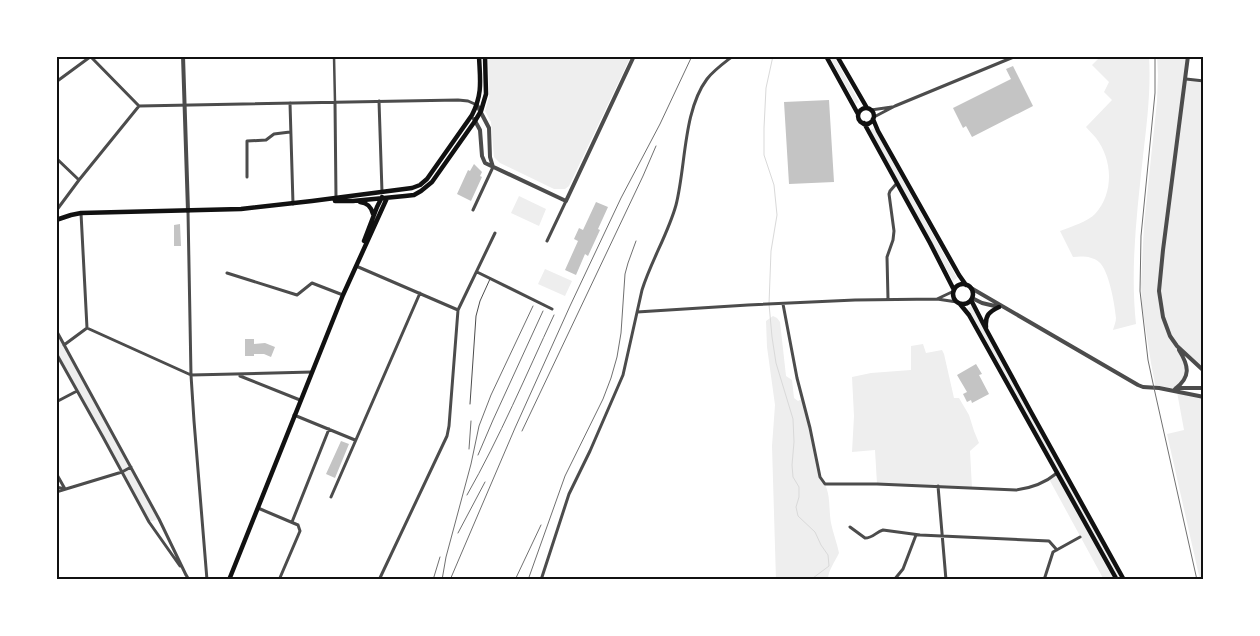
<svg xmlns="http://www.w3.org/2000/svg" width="1260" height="636" font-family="Lato,sans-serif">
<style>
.green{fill:#eee}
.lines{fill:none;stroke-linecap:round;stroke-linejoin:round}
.stream{stroke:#d9d9d9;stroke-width:1}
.building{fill:#c4c4c4}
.service{stroke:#4c4c4c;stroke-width:1}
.pedestrian{stroke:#4c4c4c;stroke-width:2.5}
.minor{stroke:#4c4c4c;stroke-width:3}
.tertiary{stroke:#4c4c4c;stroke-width:4}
.secondary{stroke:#111;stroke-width:4.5}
.rail{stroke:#707070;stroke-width:1}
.neatline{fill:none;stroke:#111;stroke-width:2}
</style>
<rect width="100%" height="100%" fill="#fff"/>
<path class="green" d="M488,56H631L569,186L565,189H554L500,163L494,157L491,122L485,111L489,97Z
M829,56H834L859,102L856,104Z
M1101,56H1149C1151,90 1147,123 1143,156C1137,212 1130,268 1136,324L1113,330C1114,326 1116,322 1116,318C1115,306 1109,270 1099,262C1092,256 1082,256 1073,257L1060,231C1070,227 1089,221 1095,214C1114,193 1113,160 1096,138C1093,134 1089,131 1086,127L1112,100L1104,92L1109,82L1092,65Z
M1157,56H1188L1186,79L1204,81V371L1179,348L1187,371L1177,391L1204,397V580H1200L1167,434L1184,430L1177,392L1156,389L1151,363L1142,306L1141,284L1144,224L1157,101L1158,75Z
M874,128L957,278L953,281L870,130Z
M519,196L546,209L539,226L511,213Z
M545,269L572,281L565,296L538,284Z
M972,306L1108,555L1121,580H1119L968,308Z
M773,316L777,318L780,322L786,376L792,380L794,398L798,401L802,399L820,477C832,491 828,506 831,523C833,533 837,543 839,553C835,562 828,570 828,580H776L772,446L775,405L767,347L766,321Z
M56,330L159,519L149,522L56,353Z
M923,344L926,353L942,350L944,354L954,398H959L969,415L974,431L979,443L970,451L972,488L877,484L875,450L852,452L854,416L852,377L871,373L911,370V346Z
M1057,473L1117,580H1104L1049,479Z"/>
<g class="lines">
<path class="stream" d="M773,56L766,88L764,128V155L774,185L777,215L771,251L769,304L772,337L776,363L793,419L794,442L792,465L793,477L799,487V497L796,507L798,516L815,532L821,545L828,555L829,566L813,578L808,580"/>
</g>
<path class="building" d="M1013,66L1033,106L972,137L966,126L963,128L953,108L1011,79L1006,69Z
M829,100L834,182L789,184L784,102Z
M474,164L482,172L480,176L482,177L471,201L457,194L468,170L470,171Z
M596,202L608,207L598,229L600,230L588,256L585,254L576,275L565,270L578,241L574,239L579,228L583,230Z
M180,224L181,246H174V225Z
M245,339H254V344L265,343L275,347L271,357L264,354H254V356H245Z
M976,364L982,374L979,375L989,394L972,403L971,400L967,402L963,394L967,392L957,375Z
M341,441L349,444L335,478L326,474Z"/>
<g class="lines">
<path class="service" d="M470,404L476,316L480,301L490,279"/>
<path class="pedestrian" d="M334,56L335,102"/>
<path class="minor" d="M90,56L139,106L458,100L468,101L477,105
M1186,79L1204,81
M56,82L90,57
M379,101L382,192
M335,102L336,198
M290,103L293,204
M871,110L892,107
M874,117L895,106L1016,56
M56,158L79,180
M247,177V141L266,140L274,134L290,132
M473,210L493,167
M56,211L79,180L139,106
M188,211L191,375L194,421L207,580
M547,241L566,201
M356,266L458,310
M477,272L552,309
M227,273L297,295L312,283L343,295
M888,299L887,257L893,240L894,231L889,194L890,191L897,183
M937,299L954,291
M783,304L797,378L810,428L820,477L825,484H877L1016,490C1032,488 1045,483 1057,473
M637,312L748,305L855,300L937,299L957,302
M87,328L191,375L312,372
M56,330L159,519L186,575
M64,345L87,328L81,213
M56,353L103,437L149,522L180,566
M240,376L300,400
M56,402L77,391
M294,415L355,440
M56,473L65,489
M938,486L946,580
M56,487L65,489
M56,492L122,472L131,467
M331,497L420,293
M258,508L298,525L300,531L279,580
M292,522L329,429
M850,527L865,538C873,538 876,532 883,530L920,535L1049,541L1057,550
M185,573L189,580
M379,580L447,436L449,426L458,310L495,233
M541,580L569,494L590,451L623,375L642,290C651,261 668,234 676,205C686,166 683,111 707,79C714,70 724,63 733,56
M894,580L903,569L916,535
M1044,580L1053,552L1080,537"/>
<path class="tertiary" d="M183,56L188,211
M1188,56L1163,250L1159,291L1163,317L1170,336L1177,346L1204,371
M477,105L489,128L490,157L493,167
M474,119L480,130L482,156L485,163L566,201L634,56
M971,288L1138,385L1143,387L1159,388L1204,397
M972,298L982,303L999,307
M1176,388H1204
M1175,389C1191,377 1189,366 1179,350"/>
<path class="secondary" d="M826,56L858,114
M837,56L867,108
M858 116a8 8 0 1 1 16 0a8 8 0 1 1-16 0Z
M873,119L878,131L959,275L966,285
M864,123L930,243L954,290
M335,201H353L405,196L414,195L421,191L432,182L475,121L481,111L486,94L485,56
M360,202C367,203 371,206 373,214
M56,220L71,215L81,213L241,209L312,201L412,188L420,185L427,179L472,115C483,93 480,80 479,56
M364,241L377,207L382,197
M953 294a10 10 0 1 1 20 0a10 10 0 1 1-20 0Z
M971,300L987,331L1031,412L1124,580
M960,304L969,315L1117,580
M986,327C985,315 989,312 999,307
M229,580L343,295L387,198"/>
<path class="rail" d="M1155,56V93L1141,236L1140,291L1148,360L1154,388L1197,580
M522,431L643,176L656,146
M469,449L471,421
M478,455L493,420L543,311
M467,495C500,437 526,375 554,315
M458,533L485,482
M433,580L440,557
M442,580L446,557L471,464L479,426L491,395L533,306
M450,580L515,428L570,306L621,198L660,124L692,56
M515,580L541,525
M528,580L565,476L603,399L611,378L617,357L621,333L625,274L628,263L636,241"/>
</g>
<rect width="1260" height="636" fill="none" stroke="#ffffff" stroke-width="115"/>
<rect x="58" y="58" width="1144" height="520" class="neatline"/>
</svg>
